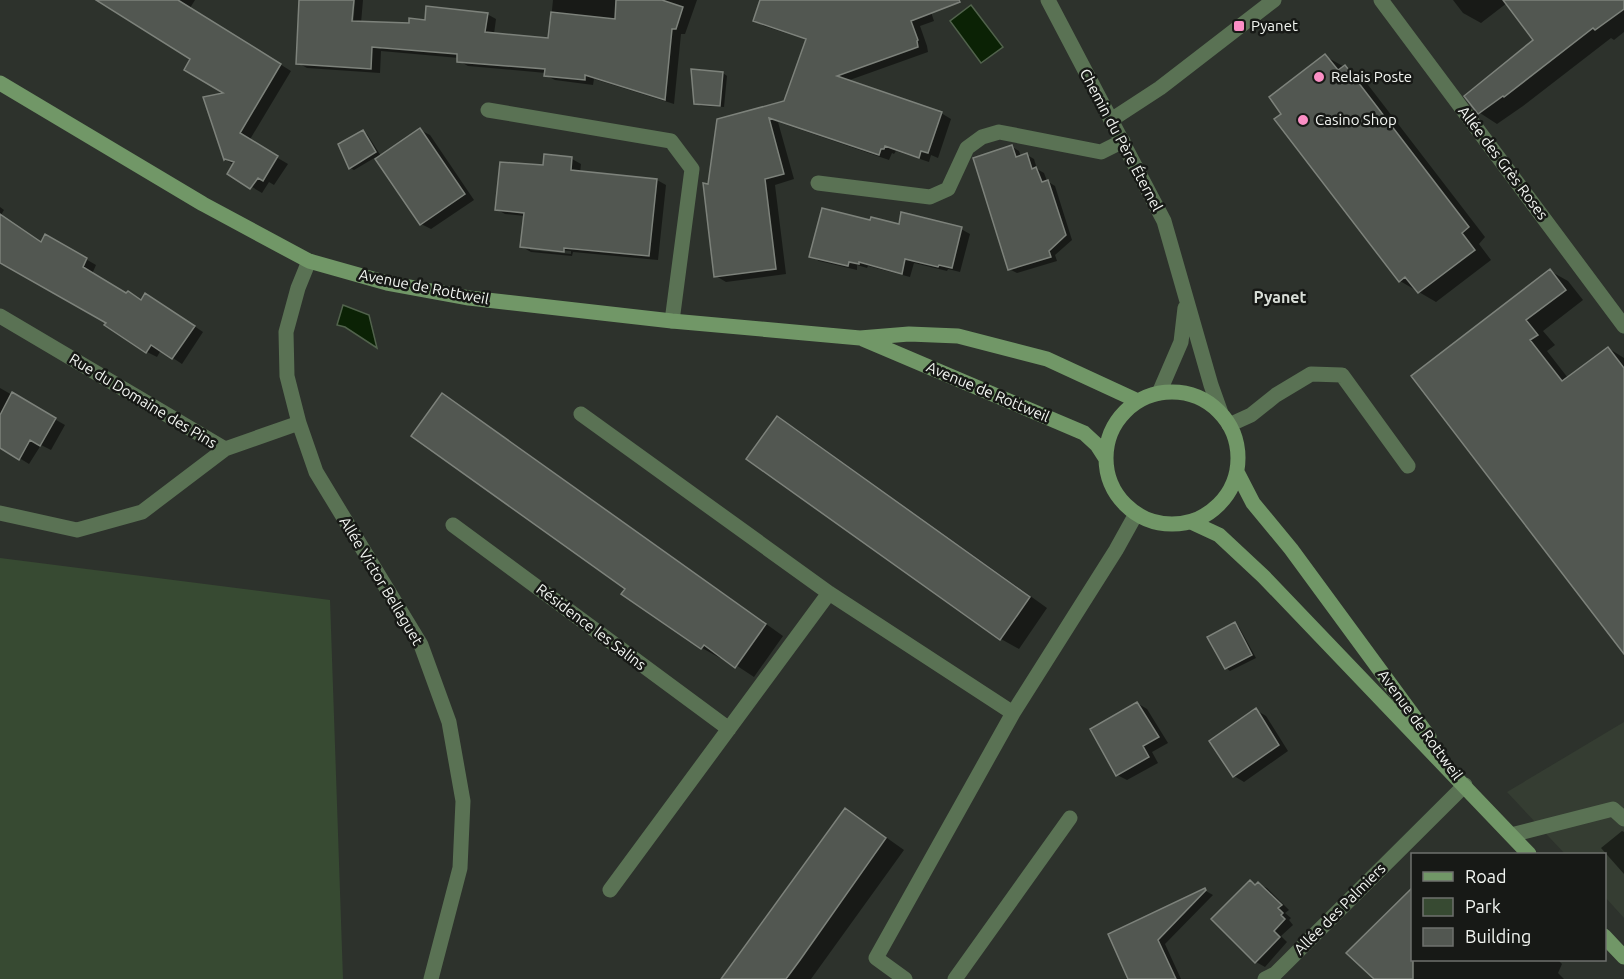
<svg xmlns="http://www.w3.org/2000/svg" width="1624" height="979" font-family="Ubuntu,sans-serif">
<style>
.built{fill:#353d32}
.green{fill:#374a32}
.water{fill:#0b2205;stroke:#51624c;stroke-width:1.5}
.shadow{fill:#0007;fill-rule:evenodd}
.building{fill:#525751;stroke:#7d827b;stroke-width:1.5}
.lines{fill:none;stroke-linecap:round;stroke-linejoin:round}
.lane{stroke:#5a7254;stroke-width:15}
.street{stroke:#5a7254;stroke-width:15}
.secondary{stroke:#719767;stroke-width:15}
.poi-dot{fill:#fb8fc5;stroke:#171916;stroke-width:2}
.labels{text-anchor:middle;stroke-width:5;stroke-linejoin:round;paint-order:stroke}
.poi-label{font-size:15px;fill:#f3f6f2;stroke:#171916;text-anchor:start}
.street-label{font-size:15px;fill:#f3f6f2;stroke:#171916}
.neighbourhood-label{font-size:16px;font-weight:bold;fill:#d8ded7;stroke:#171916}
</style>
<rect width="100%" height="100%" fill="#2d322c"/>
<path class="built" d="M1624,722V918L1605,897L1604,854H1565L1507,792Z"/>
<path class="green" d="M0,558L330,600L343,979H0Z"/>
<path class="water" d="M971,5L1003,47L981,63L950,21Z
M343,305L369,315L377,348L345,327L337,325Z"/>
<path class="shadow" d="M99,0H195L190,8L291,71L249,141L288,164L274,185L269,182L262,193L229,173L234,165L225,159L205,98L227,94L192,59Z
M301,0H352L350,29H353L355,0H363L361,23L410,25L487,14L496,19L494,34L549,40L553,0H697L685,34H681L674,104L594,79L593,85L555,80L545,75L546,73L468,66L459,61V58L381,51L380,73L307,68L298,63ZM378,46L382,49L365,47Z
M761,0H927L934,21L920,26L927,46L928,52L847,81L941,113L951,119L938,158L931,155L929,162L896,151L894,154L892,153L889,160L778,122L794,179L775,185L786,274L726,282L716,276L710,186L718,121L785,102L807,40L764,26L755,21Z
M1453,0H1624V32L1614,40L1611,38L1523,106L1497,124L1480,113L1467,96L1535,41L1507,3L1481,23L1463,13Z
M1325,56L1362,77L1485,237L1479,244L1491,260L1436,302L1400,281L1283,114Z
M723,73L727,76L724,107L701,106L696,103Z
M420,130L430,135L474,200L431,229L421,224L376,157L354,170L350,168L363,131L367,134L381,156Z
M1011,146L1019,151L1021,157L1027,155L1034,159L1037,169L1044,173L1047,181L1055,186L1072,240L1055,255L1057,261L1017,273L1009,269Z
M545,156L572,159L581,164L580,173L657,180L666,185L658,260L573,252L572,256L531,252L522,247L525,216L505,214L496,209L544,167ZM530,247L571,251V254L530,250Z
M0,207L4,210L1,215L42,243L46,236L96,265L92,274L127,295L142,301L156,300L203,332L182,364L161,350L157,357L147,352L106,325L108,322L0,253Z
M871,222L900,226L961,229L970,234L960,272L948,269L947,271L914,263L910,277L868,266L867,268L857,265V270L819,261L811,256Z
M1550,271L1568,281L1583,300L1543,331L1555,345L1547,351L1568,378L1608,348L1624,358V652L1413,376Z
M0,388L65,425L51,450L41,445L29,464L0,446Z
M442,395L461,406L783,636L754,677L722,656L720,658L702,648L623,594L627,589Z
M777,418L795,428L1047,608L1019,649L1001,639L748,458Z
M1235,624L1239,627L1256,658L1230,671L1226,668Z
M1137,703L1147,709L1168,743L1152,752L1158,763L1127,780L1117,775Z
M1256,710L1266,716L1288,751L1244,782L1234,776L1211,741Z
M845,810L863,821L904,850L811,979H723Z
M1622,831L1624,832V874L1601,848Z
M1251,882L1267,888L1289,910L1285,913L1291,918L1289,920L1293,925L1281,936L1287,942L1265,967L1256,962L1213,919Z
M1204,890L1213,895L1165,944L1181,979H1130L1110,935Z
M1412,960H1558L1562,964L1558,973L1564,979H1377Z"/>
<path class="building" d="M96,0H178L281,64L240,133L278,156L263,181L258,178L250,189L227,174L234,162L225,159L224,160L203,97L223,93L184,70L190,59Z
M299,0H354L352,21L409,23V18L425,20L426,6L488,13L485,32L548,38L551,12L615,19L616,0H662L683,7L676,29H672L665,100L585,75V80L544,76L545,69L457,62V54L372,47L371,69L296,64Z
M760,0H959L960,2L911,21L918,40L917,41L918,47L837,76L942,112L928,153L921,151L919,158L885,146L884,149H881L879,155L769,118L784,174L765,179L776,269L714,277L703,183L708,184L717,119L784,101L806,39L753,21Z
M1503,0H1624V9L1595,30L1593,28L1504,97L1503,96L1478,114L1464,96L1533,40Z
M1325,54L1338,70L1345,65L1469,227L1462,233L1475,250L1418,293L1405,277L1399,282L1274,119L1281,114L1269,97Z
M691,69L723,72L720,106L694,104Z
M420,128L465,194L420,225L375,159Z
M363,130L376,152L349,169L338,144Z
M1012,145L1016,157L1027,153L1032,169L1036,167L1042,182L1048,180L1066,235L1049,251L1051,257L1008,270L973,158Z
M544,154L572,157L571,170L657,179L649,256L564,248V252L520,247L524,213L495,210L500,162L543,165Z
M822,208L870,220L871,217L899,224L901,212L962,227L952,268L939,265L938,267L905,259L902,274L859,262V264L849,262L848,266L809,257Z
M0,214L41,242L45,234L87,258L83,267L126,293L128,291L141,300L145,293L195,326L172,359L151,345L146,353L104,325L106,323L0,263Z
M1550,269L1566,290L1526,320L1538,335L1530,340L1562,381L1608,347L1624,368V654L1411,376Z
M12,392L56,418L40,446L30,440L19,460L0,448V415Z
M442,393L766,624L735,668L704,645L701,649L621,594L625,589L411,436Z
M777,416L1030,597L1000,640L746,459Z
M1235,622L1252,655L1225,669L1207,637Z
M1137,702L1159,737L1143,746L1149,757L1116,776L1090,729Z
M1256,708L1279,745L1233,777L1209,741Z
M845,808L886,838L800,960L786,979H721Z
M1250,880L1255,885L1258,882L1282,905L1278,908L1283,913L1281,915L1285,919L1274,931L1280,937L1255,963L1211,919Z
M1413,887V979H1374L1346,953Z
M1205,888L1206,890L1158,940L1176,979H1128L1108,934Z"/>
<g class="lines">
<path class="lane" d="M1511,835L1613,809L1624,819"/>
<path class="street" d="M1048,0L1164,221L1211,385L1221,413
M1381,0L1624,326
M488,110L671,141L692,169L672,321
M1111,120L1160,88L1274,0
M818,183L930,197L948,189L967,148L982,137L999,132L1101,152L1123,141
M309,261L298,288L286,332L287,376L299,423L316,472L421,645L449,722L463,801L460,868L431,979
M0,316L225,449L142,512L77,530L0,513
M1159,393L1181,342L1185,308
M581,414L829,593L1013,713
M1229,425L1251,415L1276,395L1311,374L1342,375L1408,466
M225,449L299,423
M453,525L729,729
M610,890L829,593
M905,979L876,958L1013,713L1116,550L1136,514
M955,979L1070,818
M1265,979L1275,974L1465,785"/>
<path class="secondary" d="M0,83L203,204L309,261L387,283L469,298L672,321L860,338L909,334L958,336L1047,359L1138,401
M863,339L1084,433L1097,445L1106,459
M1106 458a66 66 0 1 1 132 0a66 66 0 1 1-132 0Z
M1237,472L1253,503L1291,549L1429,737
M1191,522L1219,535L1264,577L1529,854
M1604,936L1624,957"/>
</g>
<g class="poi-dot">
<rect x="1233" y="20" width="12" height="12" rx="3"/>
<circle cx="1319" cy="77" r="6"/>
<circle cx="1303" cy="120" r="6"/>
</g>
<g class="labels">
<g class="poi-label">
<text x="1251" y="31">Pyanet</text>
<text x="1331" y="82">Relais Poste</text>
<text x="1315" y="125">Casino Shop</text>
</g>
<g class="street-label">
<text transform="translate(1121 140) rotate(62)" y="5">Chemin du Père Éternel</text>
<text transform="translate(1503 163) rotate(53)" y="5">Allée des Grès Roses</text>
<text transform="translate(424 287) rotate(11)" y="5">Avenue de Rottweil</text>
<text transform="translate(988 392) rotate(23)" y="5">Avenue de Rottweil</text>
<text transform="translate(143 401) rotate(31)" y="5">Rue du Domaine des Pins</text>
<text transform="translate(381 581) rotate(59)" y="5">Allée Victor Bellaguet</text>
<text transform="translate(591 627) rotate(37)" y="5">Résidence les Salins</text>
<text transform="translate(1420 725) rotate(54)" y="5">Avenue de Rottweil</text>
<text transform="translate(1340 909) rotate(-45)" y="5">Allée des Palmiers</text>
</g>
<g class="neighbourhood-label">
<text x="1280" y="303">Pyanet</text>
</g>
</g>
<rect x="1411" y="853" width="195" height="108" fill="#171916" stroke="#6f716e" stroke-width="1.5"/>
<rect x="1423" y="872" width="30" height="9" fill="#719767" stroke="#6f716e" stroke-width="1.5"/>
<text x="1465" y="883" font-size="18" fill="#f3f6f2">Road</text>
<rect x="1423" y="898" width="30" height="18" fill="#374a32" stroke="#6f716e" stroke-width="1.5"/>
<text x="1465" y="913" font-size="18" fill="#f3f6f2">Park</text>
<rect x="1423" y="928" width="30" height="18" fill="#525751" stroke="#6f716e" stroke-width="1.5"/>
<text x="1465" y="943" font-size="18" fill="#f3f6f2">Building</text>
</svg>
